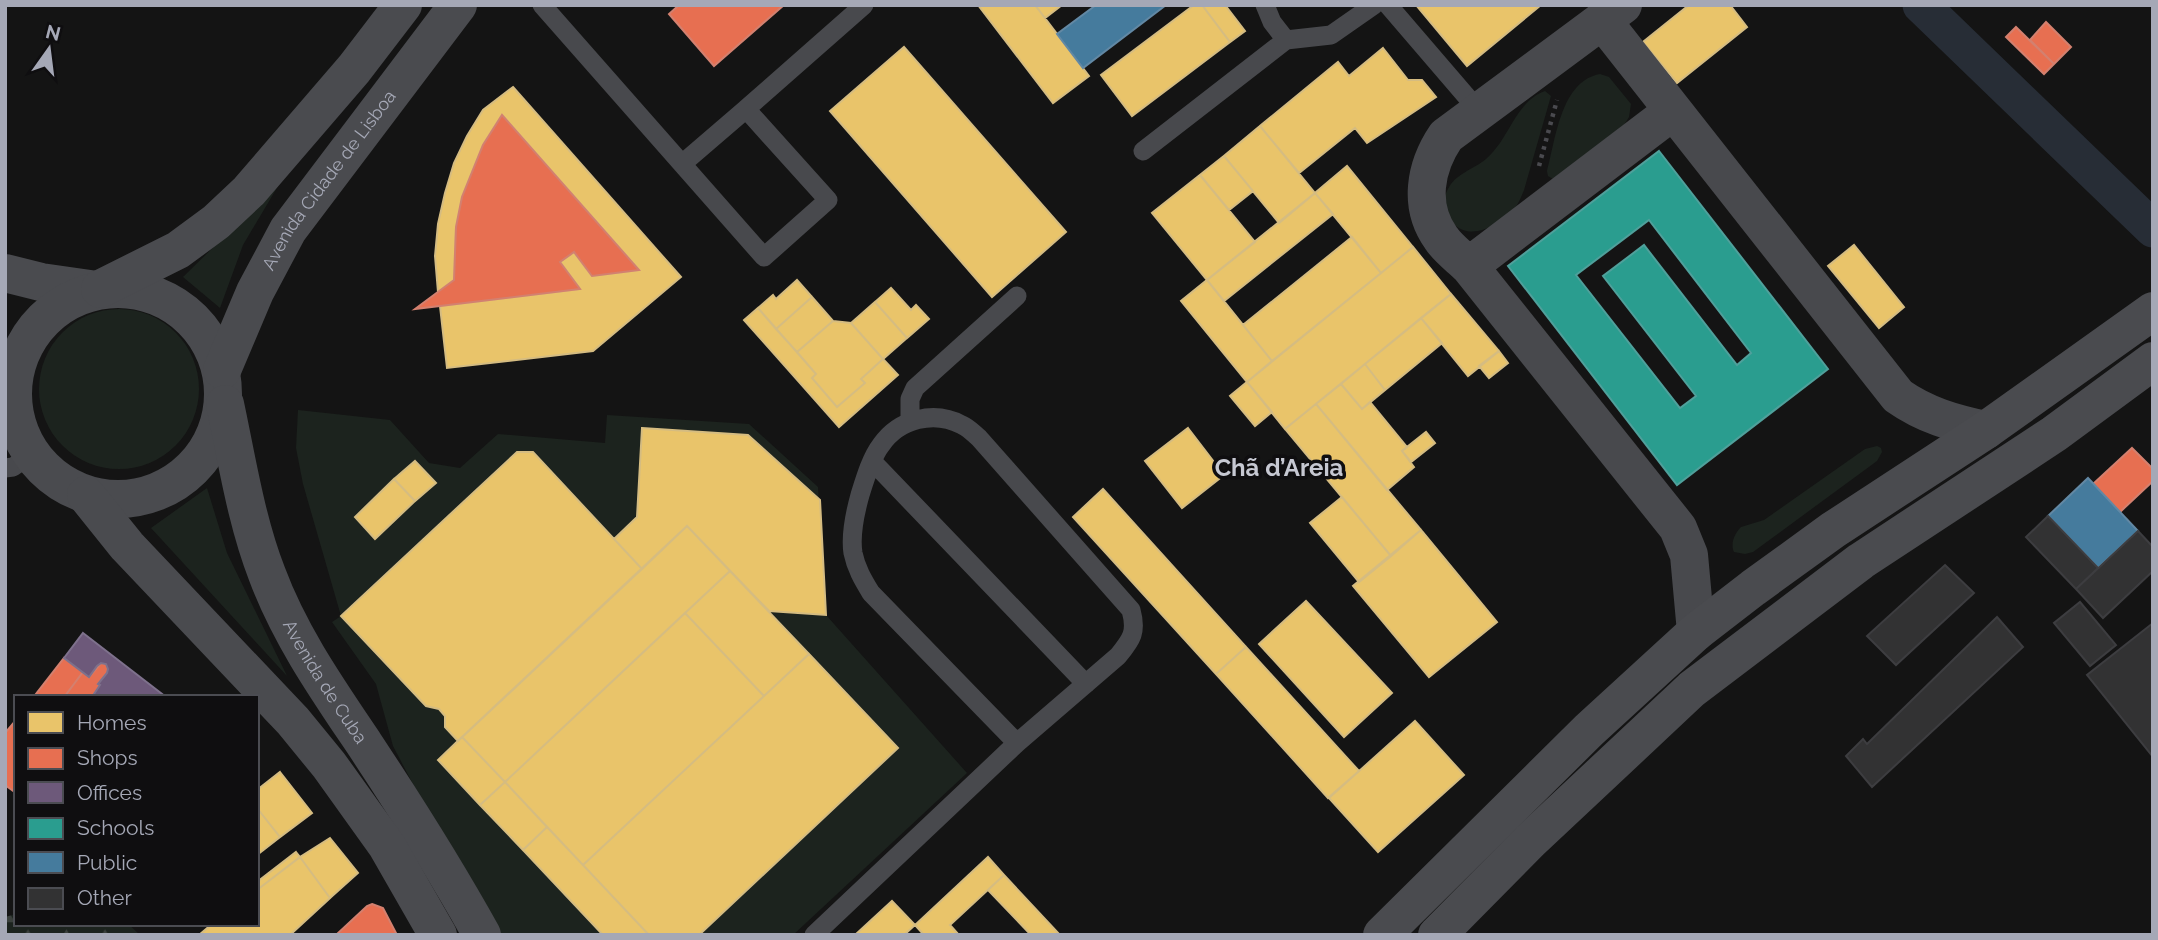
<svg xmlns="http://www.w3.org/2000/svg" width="2158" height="940" font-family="Raleway,sans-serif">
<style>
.green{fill:#1c231e}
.forest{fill:url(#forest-firs)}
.homes{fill:#e9c46a;stroke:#d5bc81;stroke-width:2}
.shops{fill:#e76f51;stroke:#d3806f;stroke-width:2}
.offices{fill:#6d597a;stroke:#7e718c;stroke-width:2}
.schools{fill:#2a9d8f;stroke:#4fa09b;stroke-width:2;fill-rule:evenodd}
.public{fill:#457b9d;stroke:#6288a4;stroke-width:2}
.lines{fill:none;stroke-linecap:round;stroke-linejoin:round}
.canal{stroke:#272d36;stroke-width:37}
.building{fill:#323233;stroke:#3d3d40;stroke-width:2}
.path{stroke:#4a4a4f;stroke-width:4.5;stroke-dasharray:3.5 5;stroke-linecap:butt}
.lane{stroke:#48494d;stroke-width:19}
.street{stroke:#48494d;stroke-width:38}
.primary{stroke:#4a4b4f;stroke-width:38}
.labels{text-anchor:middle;stroke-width:7;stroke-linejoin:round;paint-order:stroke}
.street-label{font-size:18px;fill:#a5a8b6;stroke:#0f0e10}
.district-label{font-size:24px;font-weight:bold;fill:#c6c8d2;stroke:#0f0e10}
</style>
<defs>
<pattern id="forest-firs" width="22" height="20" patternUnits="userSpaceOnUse" patternTransform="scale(1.75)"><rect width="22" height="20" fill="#1c231e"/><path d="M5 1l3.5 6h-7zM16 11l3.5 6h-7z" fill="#3a403c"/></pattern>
</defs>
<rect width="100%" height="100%" fill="#141414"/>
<path class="green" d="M1600,74L1609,77L1631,104L1629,117L1624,125L1553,179L1548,176L1547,171C1556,138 1561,81 1600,74Z
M1545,91L1551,96L1524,190C1522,195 1520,200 1517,205C1500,228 1458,249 1446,209C1444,202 1444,196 1448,189C1456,173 1473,170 1486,159C1491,155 1496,148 1500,143C1513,124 1522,99 1545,91Z
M281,181L243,245L220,308L183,277Z
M39 389a80 80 0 1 1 160 0a80 80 0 1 1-160 0Z
M298,410L390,420L429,463L460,468L498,434L605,443L607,415L749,424L818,487L826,615L967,773L793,935H500L415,788L393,746L376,684L332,622L341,616L303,484L296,448Z
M1877,446L1881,448L1882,452L1877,461L1753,552L1745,554L1734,552C1730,543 1735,533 1741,527L1764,520L1865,449Z
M207,488L227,553L287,676L151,528Z"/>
<path class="forest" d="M16,914V924H128L140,935H5V917Z"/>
<path class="homes" d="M978,5H1035L1089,76L1053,103Z
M1035,5H1062L1045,18Z
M1194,5H1202L1230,42L1132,116L1101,75Z
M1202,5H1225L1245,31L1230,42Z
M1416,5H1541L1467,66Z
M1689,5H1730L1747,27L1677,83L1643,42Z
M904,47L1066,232L992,297L830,111Z
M1383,48L1408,80H1422L1436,97L1367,143L1355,128L1299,173L1260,126L1338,62L1349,76Z
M513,87L681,277L593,351L447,368L440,306L580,289L560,262L574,252L592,276L639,270L502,115L483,145L462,197L456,227L454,280L438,292L435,256L438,224L445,193L454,163L467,136L483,110Z
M1260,126L1315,193L1279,223L1224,156Z
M1224,156L1253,191L1229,210L1200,175Z
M1347,166L1413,247L1381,273L1315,193Z
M1200,175L1255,242L1207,280L1152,213Z
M1315,193L1333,214L1224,301L1207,280Z
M1352,237L1381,273L1272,361L1243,325Z
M1854,245L1904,307L1879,328L1828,266Z
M1413,247L1451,294L1285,429L1247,382Z
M797,280L812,297L776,329L758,308L773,295L776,299Z
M1207,280L1272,361L1247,382L1181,301Z
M891,288L911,310L916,305L929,319L907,338L875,302Z
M1451,294L1499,351L1468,376L1421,318Z
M812,297L833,321L797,352L776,329Z
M875,302L907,338L883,359L851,323Z
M758,308L816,374L812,378L837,407L865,383L861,379L883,359L898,375L839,427L744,320Z
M1421,318L1442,343L1385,390L1365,364Z
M833,321L851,323L883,359L861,379L865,383L837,407L812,378L816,374L797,352Z
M1499,351L1508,363L1489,378L1479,366Z
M1365,364L1385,390L1362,409L1341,384Z
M1247,382L1272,412L1255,426L1230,396Z
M1341,384L1362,409L1370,402L1407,447L1402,451L1414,467L1387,490L1316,404Z
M1316,404L1421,530L1391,556L1285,429Z
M642,428L748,435L820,500L826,615L769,611L687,526L642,569L614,539L637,517Z
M1188,428L1224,475L1182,508L1145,461Z
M1426,432L1435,443L1411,462L1402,451Z
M517,452H533L642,569L458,741L445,727V716L439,709L426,706L341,616Z
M415,461L436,483L415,501L394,479Z
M394,479L415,501L375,539L355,517Z
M1103,489L1246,647L1216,674L1073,517Z
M1342,497L1391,556L1359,582L1310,523Z
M687,526L730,571L505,782L462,737Z
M1421,530L1497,622L1429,677L1353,586Z
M730,571L809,654L764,696L685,613Z
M1306,601L1392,693L1344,737L1259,644Z
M685,613L764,696L583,865L505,782Z
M1246,647L1359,771L1328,798L1216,674Z
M809,654L898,748L699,935H649L583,865Z
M1415,721L1464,775L1378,852L1329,798Z
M462,737L505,782L480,805L438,760Z
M280,772L312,813L280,837L257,808V790Z
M505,782L547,827L523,850L480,805Z
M257,808L280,837L257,855Z
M547,827L583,865L649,935H603L523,850Z
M330,838L358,873L330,898L300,857Z
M296,852L300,857L257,890V882Z
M300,857L330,898L290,935H199L212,924H257V890Z
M988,857L1004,875L950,925L959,935H924L915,925Z
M1004,875L1060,935H1031L988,890Z
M892,901L915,925L904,935H855Z"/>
<path class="shops" d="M679,5H784L714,66L669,14Z
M2046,22L2071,47L2054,64L2030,40Z
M2016,27L2054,64L2044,74L2006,37Z
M502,115L639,270L592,276L574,252L560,262L580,289L415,309L454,280L456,227L462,197L483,145Z
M2132,448L2153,469V481L2120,512L2093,484Z
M64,658L83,672L65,696L66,697H39L36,694Z
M101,663L106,664L108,669L107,673L98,684L100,685L92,697L65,696L83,672L89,677Z
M16,720V793L5,785V733Z
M372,904L383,908L397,935H336L367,906Z"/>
<path class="offices" d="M83,633L166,697H92L100,685L98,684L107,673L108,669L106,664L101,663L97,666L89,677L64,658Z"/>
<path class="schools" d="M1659,151L1828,369L1677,485L1508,266ZM1649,220L1751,353L1737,365L1644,245L1603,276L1696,396L1680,408L1576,275Z"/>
<path class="public" d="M1096,5H1166L1083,68L1057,34Z
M2088,478L2138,531L2098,568L2048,516Z"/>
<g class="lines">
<path class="canal" d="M1921,5L2153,229"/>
</g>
<path class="building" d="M2048,516L2098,568L2076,589L2026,537Z
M2138,531L2153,547V571L2103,618L2076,589Z
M1945,565L1974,593L1896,665L1867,636Z
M2080,602L2116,645L2090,666L2054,623Z
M1997,617L2023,647L1872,787L1846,756L1863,739L1867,744Z
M2153,623V757L2087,675Z"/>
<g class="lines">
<path class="path" d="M1539,166L1557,100"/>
<path class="lane" d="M542,5L764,257L828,200L746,109L682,164
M1265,5L1272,22L1286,40
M1388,5L1479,111
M746,109L864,5
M1143,151L1286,40L1331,35L1374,5
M910,421V399L915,388L1017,296
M873,462L1086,684
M5,468L13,467L32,454
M814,935L1017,743L1118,656C1132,639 1137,632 1131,610L979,438C974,434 969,428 962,425C934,410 899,419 881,445C871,458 865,479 860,495C855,513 850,534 853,553C856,568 863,580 871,593L1017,743"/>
<path class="street" d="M1623,5L1446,136C1425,167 1418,206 1441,238C1448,249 1460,257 1469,266L1678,528L1689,555L1696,632
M1602,20L1898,396C1925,415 1953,423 1986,430
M1469,266L1673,111"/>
<g class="primary">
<path d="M5,273L41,282L97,290"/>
<circle cx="118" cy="394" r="105"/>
<path d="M100,289L178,250L216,222L249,191L354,69L403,5"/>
<path id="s1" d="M222,370L255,292L288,230L458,5"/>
<path id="s2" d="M225,404C237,460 246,520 267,574C290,636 328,690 365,745C406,807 446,870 482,935"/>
<path d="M86,495L127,546L293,721L329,765L387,846L438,935"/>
<path d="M1382,935L1589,730L1696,632L1753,588L1833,530L1986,430L2153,311"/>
<path d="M1437,935L1530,841L1692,689L1861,561L2054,434L2153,361"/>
</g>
</g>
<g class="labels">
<g class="street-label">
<text dy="6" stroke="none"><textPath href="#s1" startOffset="219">Avenida Cidade de Lisboa</textPath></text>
<text dy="6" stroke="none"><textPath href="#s2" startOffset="298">Avenida de Cuba</textPath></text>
</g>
<g class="district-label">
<text x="1279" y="476">Chã d’Areia</text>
</g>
</g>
<rect width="2158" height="940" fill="none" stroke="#a5a8b6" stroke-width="14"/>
<rect x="14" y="695" width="245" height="231" fill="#0f0e10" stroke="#4b4c52" stroke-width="2"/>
<rect x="28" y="712" width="35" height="21" fill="#e9c46a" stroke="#4b4c52" stroke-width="2"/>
<text x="77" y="730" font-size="21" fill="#a5a8b6">Homes</text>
<rect x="28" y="748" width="35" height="21" fill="#e76f51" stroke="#4b4c52" stroke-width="2"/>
<text x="77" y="765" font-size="21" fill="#a5a8b6">Shops</text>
<rect x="28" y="782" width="35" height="21" fill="#6d597a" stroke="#4b4c52" stroke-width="2"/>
<text x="77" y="800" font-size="21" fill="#a5a8b6">Offices</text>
<rect x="28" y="818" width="35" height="21" fill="#2a9d8f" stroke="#4b4c52" stroke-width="2"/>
<text x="77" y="835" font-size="21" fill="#a5a8b6">Schools</text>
<rect x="28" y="852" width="35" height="21" fill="#457b9d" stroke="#4b4c52" stroke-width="2"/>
<text x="77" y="870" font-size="21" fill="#a5a8b6">Public</text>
<rect x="28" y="888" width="35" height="21" fill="#323233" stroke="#4b4c52" stroke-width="2"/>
<text x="77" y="905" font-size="21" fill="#a5a8b6">Other</text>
<g transform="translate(49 49) rotate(14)" stroke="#0f0e10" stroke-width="5" paint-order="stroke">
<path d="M0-5L12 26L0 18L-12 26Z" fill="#a5a8b6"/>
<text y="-10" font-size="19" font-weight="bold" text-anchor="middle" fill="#a5a8b6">N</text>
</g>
</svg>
